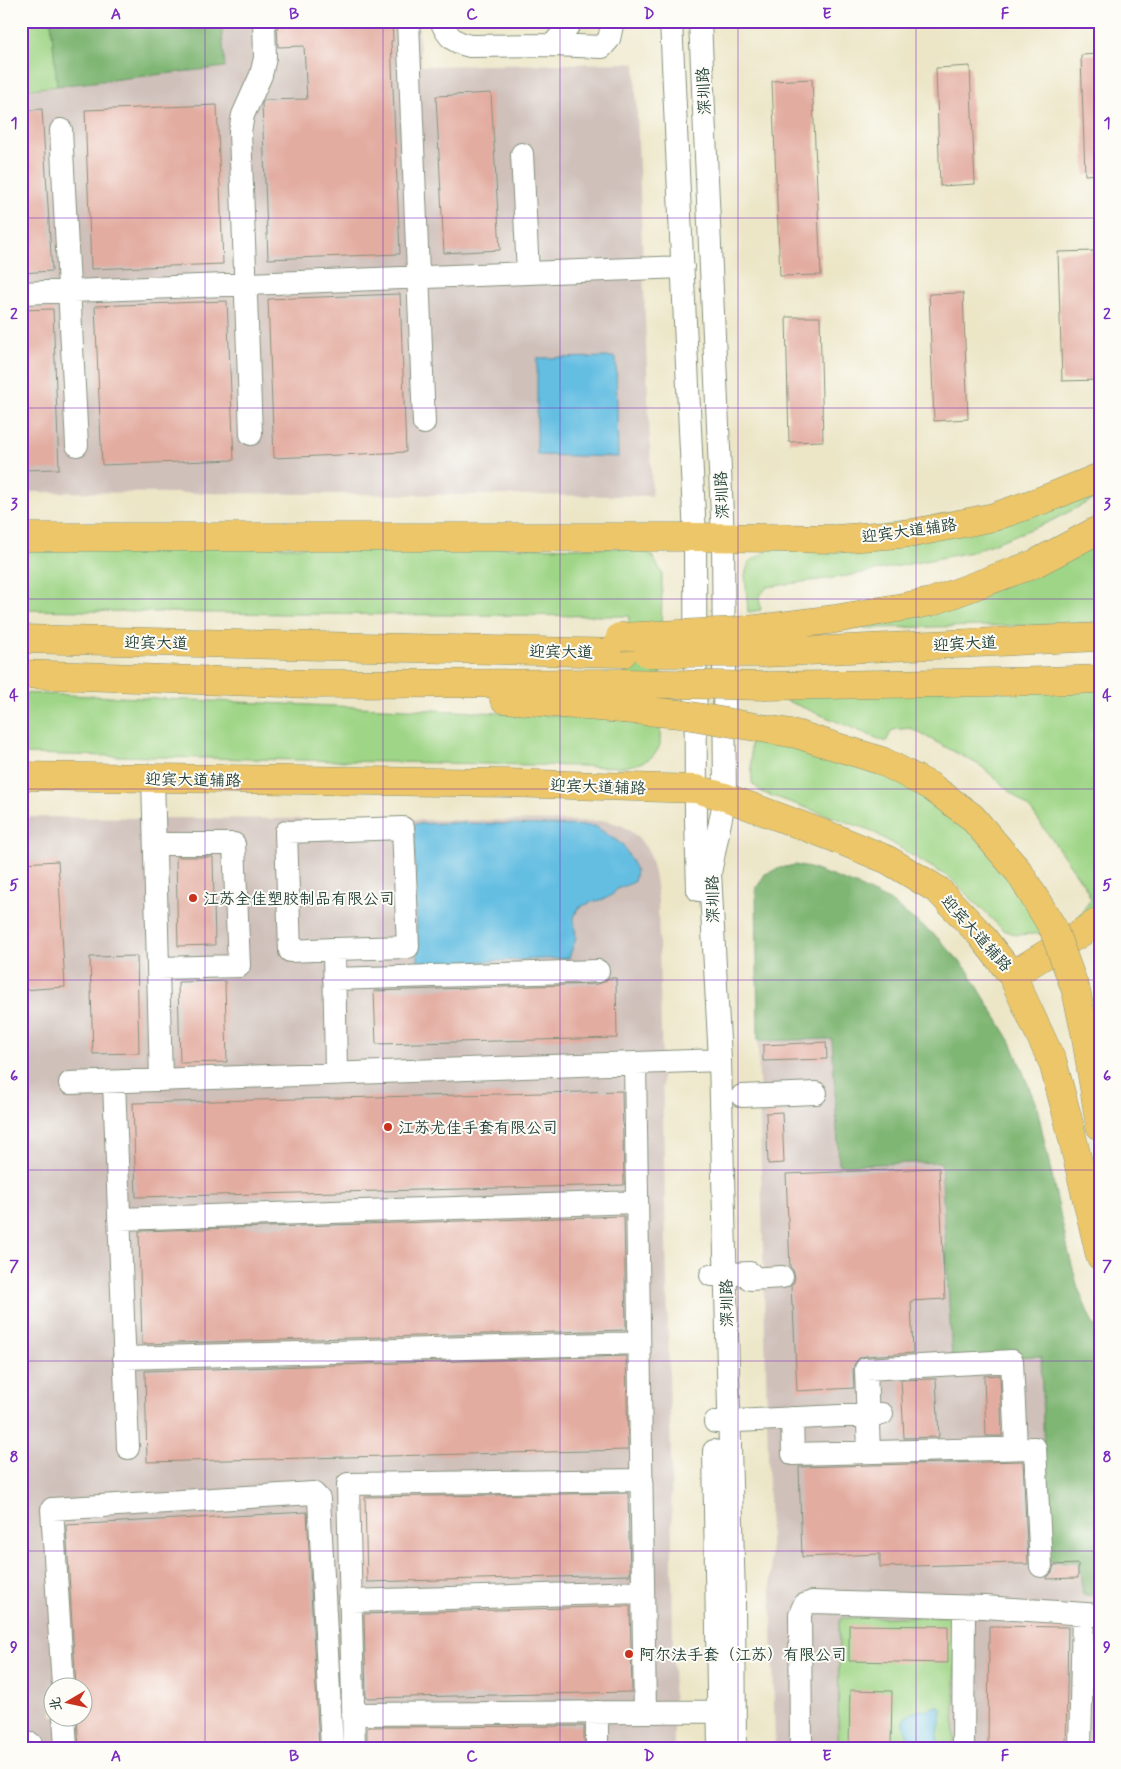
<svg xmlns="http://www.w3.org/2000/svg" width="1121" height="1769" font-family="Mynerve,'LXGW WenKai TC',sans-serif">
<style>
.industrial{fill:#cfc0ba;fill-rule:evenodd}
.green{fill:#9fd586;stroke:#5f895d}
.forest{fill:#7fb673;stroke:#4f7a54}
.water{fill:#64bee2;stroke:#427e8b}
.building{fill:#e3aca0}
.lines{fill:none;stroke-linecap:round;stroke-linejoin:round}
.minor-casing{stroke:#86927e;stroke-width:24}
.major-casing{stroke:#86927e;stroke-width:29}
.highway-casing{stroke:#86927e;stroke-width:29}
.minor{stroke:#fff;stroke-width:22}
.major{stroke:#ecc669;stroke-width:28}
.highway{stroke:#ecc669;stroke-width:28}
.highway-bridge-casing{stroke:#86927e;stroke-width:29;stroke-linecap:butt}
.highway-bridge{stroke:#ecc669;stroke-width:28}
.grid{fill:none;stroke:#7b2cbf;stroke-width:1;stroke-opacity:0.55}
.poi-dot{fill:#c8321e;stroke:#fdfcf7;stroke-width:2}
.labels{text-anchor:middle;stroke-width:4;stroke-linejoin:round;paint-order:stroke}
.street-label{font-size:16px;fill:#1f3d34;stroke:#fdfcf7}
.poi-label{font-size:16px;fill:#1f3d34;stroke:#fdfcf7;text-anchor:start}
.neatline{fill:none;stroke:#7b2cbf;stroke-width:2}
.grid-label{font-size:16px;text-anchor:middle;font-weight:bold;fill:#7b2cbf}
</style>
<rect width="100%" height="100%" fill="#fdfcf7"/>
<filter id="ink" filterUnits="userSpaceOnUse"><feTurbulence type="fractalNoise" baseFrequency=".02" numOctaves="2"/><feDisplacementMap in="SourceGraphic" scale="10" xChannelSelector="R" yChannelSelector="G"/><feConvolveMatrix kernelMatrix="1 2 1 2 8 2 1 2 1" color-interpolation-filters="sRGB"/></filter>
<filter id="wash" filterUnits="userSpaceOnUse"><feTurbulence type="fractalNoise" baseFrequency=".0096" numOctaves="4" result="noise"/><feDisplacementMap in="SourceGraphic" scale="20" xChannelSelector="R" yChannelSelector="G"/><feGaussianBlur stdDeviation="1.12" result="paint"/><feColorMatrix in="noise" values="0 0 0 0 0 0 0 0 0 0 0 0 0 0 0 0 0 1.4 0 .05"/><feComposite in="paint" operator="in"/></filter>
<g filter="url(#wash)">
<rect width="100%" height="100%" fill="#ece6c7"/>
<path class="industrial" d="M21,21H418L421,66L635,63L652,496L21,492Z
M21,817L608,821L623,826L638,837L649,852L655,878L658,900L671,1456L674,1748H21ZM52,1686H82V1716H52Z
M832,1039L840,1165L941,1162L952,1358L1041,1355L1047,1561L1079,1562L1083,1594L1100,1596V1748H775L758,1041Z"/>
<path class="green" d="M21,21H51L57,86L21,90Z
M1100,484V496L1047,523L971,552L847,576L767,587L759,597L761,610L748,612L745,575L749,562L771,548Z
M1100,539V622L1054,625L809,629Z
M21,546L643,548L653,557L662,573L660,744C656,760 639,764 624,767L21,754V693L623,718L629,616L289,614L21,610Z
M1100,684V904L1077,919L1091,899L1085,886L1031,810L981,766L910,728L892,730L886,742L773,695Z
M750,731L919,785L970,822L1049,933L1016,935L1003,930L950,878L870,830L761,792L752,783Z
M947,1616L956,1626L954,1748H838L839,1624L841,1618Z"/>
<path class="forest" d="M51,21H221L225,67L57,86Z
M795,865L810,868L856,885L889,901L936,936L967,969L1011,1042L1037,1107L1068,1250L1078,1288L1091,1320L1100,1335V1596L1083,1595L1079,1562L1047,1561L1041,1356L952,1359L941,1162L839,1165L832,1039L758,1041L756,889L765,874L780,868Z"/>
<path class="water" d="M616,357L618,457L537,455V358Z
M456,823L595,826L623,845L636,870L634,882L617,889L612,895L605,899L592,902L578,908L574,918L576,938L569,958L418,964L414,824Z
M936,1706L940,1707L942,1710C942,1725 935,1730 939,1748H911C910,1741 907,1735 905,1728C898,1709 924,1712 936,1706Z"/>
<g id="blocks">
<path class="building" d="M277,21H392L393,41H391L400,254L268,259L262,104L264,100L307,99L304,46L278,47Z
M1100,54V174L1085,175L1081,55Z
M970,66L975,184L940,186L936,68Z
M812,79L821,275L780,276L772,81Z
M491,93L500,250L444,253L436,96Z
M217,105L223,264L91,269L85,110Z
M42,109L52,271L21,273V111Z
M1094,251L1099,380L1062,381L1058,252Z
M963,293L968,419L934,421L929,294Z
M400,294L406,452L274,458L268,299Z
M227,301L234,460L102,465L95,306Z
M53,309L59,469L21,470V310Z
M786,317H820L823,441L789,442Z
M176,857H213L215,945L178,946Z
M58,861L65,987L22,990L21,863Z
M137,956L139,1053L93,1054L90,957Z
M609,978H616L617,1038L376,1044L374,991L598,984L604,982Z
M225,981L227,1062L180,1063L178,982Z
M826,1042L827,1059L763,1061V1045Z
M622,1091L624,1185L136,1197L133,1103Z
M782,1112L784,1163L768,1164L766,1113Z
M939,1168L945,1299L911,1301L913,1353L865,1356L859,1358L855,1363L853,1369L854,1388L797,1391L793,1306H792L791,1286L794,1282L795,1277L793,1270L790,1267L786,1174Z
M624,1216L626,1330L142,1344L139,1231Z
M626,1356L628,1450L147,1462L145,1371Z
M1000,1375L1002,1436H986L984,1376Z
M932,1379H936L939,1437L904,1438L901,1380Z
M1023,1461L1028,1564H1014V1563L880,1567V1554L802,1557L799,1467Z
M628,1493L630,1575L367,1582L365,1497Z
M307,1512L319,1748H79L77,1716H82V1686H76L66,1525Z
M1078,1564V1578L1046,1579L1052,1572L1054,1565Z
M630,1606L632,1692L366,1698L364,1614Z
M849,1625L948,1626V1663L849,1661Z
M989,1626L1068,1627L1066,1748H988Z
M850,1690L892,1691L891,1748H849Z
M584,1726V1748H367V1727Z"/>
</g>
</g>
<g filter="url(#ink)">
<use href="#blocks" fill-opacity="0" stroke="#86927e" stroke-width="1"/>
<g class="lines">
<g class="minor-casing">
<path id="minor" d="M408,21L424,423
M441,21C448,37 453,42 470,46L553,45L602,47L609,39L613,21
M671,21L695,537L696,821L698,890
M700,21L723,538L725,797L710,873L720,1060L734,1600L735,1748
M553,45L572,21
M61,130L77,445
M522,154L528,273
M21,293L683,267
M251,434L240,132L243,115L261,75L265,58L264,21
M153,778L161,1080
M155,844H234L239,966L158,968
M334,949L408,947L403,828L286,832L290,951L334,949L336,1074
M334,979L598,971
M114,1082L128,1448
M70,1083L720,1060
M742,1096L816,1093
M119,1219L637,1202
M711,1275L750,1273
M750,1279L782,1277
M124,1358L639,1343
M792,1418L793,1454L1035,1448L1041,1566
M715,1422L882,1414
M714,1451L719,1748
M869,1452L866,1369L1012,1361L1016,1448
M350,1601L643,1592
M63,1686L52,1509L313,1493L319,1499L332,1748
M597,1712V1748
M645,1712L734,1711
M353,1714L645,1712L635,1063
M64,1716L66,1748
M21,1744H31
M354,1748L348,1484L642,1480
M801,1748L800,1614L804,1605L812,1602L984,1607L1100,1615
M963,1748L964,1607
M1080,1748L1083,1614"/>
</g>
<g class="major-casing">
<path id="major" d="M21,537H695L836,539L913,533L994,517L1048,498L1100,477
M21,776L506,783L696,789L725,797L835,838L888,860L938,890L980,934L1012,975L1100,921
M1012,975L1053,1063L1068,1119L1100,1256"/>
</g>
<g class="highway-casing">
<path id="highway" d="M765,628L835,619L931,602L1034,564L1100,529
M21,639L623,653
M764,653L1100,637
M21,674L311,684L622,683
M767,686L1045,681L1100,679
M504,699L622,709
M767,729L796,734L882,761L930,786L972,817L1019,872L1053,928
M1076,991L1085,1032L1100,1126"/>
</g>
<use href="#minor" class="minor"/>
<use href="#major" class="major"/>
<use href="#highway" class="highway"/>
<g class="highway-bridge-casing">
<path id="highway-bridge" d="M620,637L737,631L765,628
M648,653H764
M622,683L767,686
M622,709L680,714L767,729
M1053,928L1076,991"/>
</g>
<use href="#highway-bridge" class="highway-bridge"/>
</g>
</g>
<path class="grid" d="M205,21V1748M383,21V1748M560,21V1748M738,21V1748M916,21V1748M21,218H1100M21,408H1100M21,599H1100M21,789H1100M21,980H1100M21,1170H1100M21,1361H1100M21,1551H1100"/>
<g class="poi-dot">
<circle cx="193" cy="898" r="5"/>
<circle cx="388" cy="1127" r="5"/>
<circle cx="629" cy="1654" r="5"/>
</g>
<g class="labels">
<g class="street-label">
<text transform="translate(703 91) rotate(-93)" y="6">深圳路</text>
<text transform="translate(721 495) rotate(-93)" y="6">深圳路</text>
<text transform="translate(909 530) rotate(-8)" y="6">迎宾大道辅路</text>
<text transform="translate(156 642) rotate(1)" y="6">迎宾大道</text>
<text transform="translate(965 643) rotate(-3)" y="6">迎宾大道</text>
<text transform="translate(561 651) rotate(1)" y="6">迎宾大道</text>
<text transform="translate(193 779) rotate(1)" y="6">迎宾大道辅路</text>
<text transform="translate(598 786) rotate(2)" y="6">迎宾大道辅路</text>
<text transform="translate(712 899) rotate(-91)" y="6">深圳路</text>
<text transform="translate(977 933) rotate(48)" y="6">迎宾大道辅路</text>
<text transform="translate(726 1303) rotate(-91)" y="6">深圳路</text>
</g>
<g class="poi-label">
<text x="203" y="904">江苏全佳塑胶制品有限公司</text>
<text x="398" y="1133">江苏尤佳手套有限公司</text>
<text x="639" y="1660">阿尔法手套（江苏）有限公司</text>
</g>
</g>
<rect width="1121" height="1769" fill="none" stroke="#fdfcf7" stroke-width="55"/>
<g transform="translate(68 1702) rotate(261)"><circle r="24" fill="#fdfcf7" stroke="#a4b0a9"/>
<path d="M0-4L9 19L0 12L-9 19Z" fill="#c8321e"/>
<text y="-8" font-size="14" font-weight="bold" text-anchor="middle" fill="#1f3d34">北</text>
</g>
<rect x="28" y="28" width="1066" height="1714" class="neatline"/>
<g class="grid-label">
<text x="116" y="19">A</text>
<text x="294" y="19">B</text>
<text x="472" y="19">C</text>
<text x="649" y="19">D</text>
<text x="827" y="19">E</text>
<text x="1005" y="19">F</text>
<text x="14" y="128">1</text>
<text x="1107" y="128">1</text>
<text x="14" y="319">2</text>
<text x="1107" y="319">2</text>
<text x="14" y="509">3</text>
<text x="1107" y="509">3</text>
<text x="14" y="700">4</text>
<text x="1107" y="700">4</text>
<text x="14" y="890">5</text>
<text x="1107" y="890">5</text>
<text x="14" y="1081">6</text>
<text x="1107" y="1081">6</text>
<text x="14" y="1271">7</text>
<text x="1107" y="1271">7</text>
<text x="14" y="1462">8</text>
<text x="1107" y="1462">8</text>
<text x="14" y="1652">9</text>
<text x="1107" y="1652">9</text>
<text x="116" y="1761">A</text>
<text x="294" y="1761">B</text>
<text x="472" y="1761">C</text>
<text x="649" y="1761">D</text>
<text x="827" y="1761">E</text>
<text x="1005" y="1761">F</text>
</g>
</svg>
